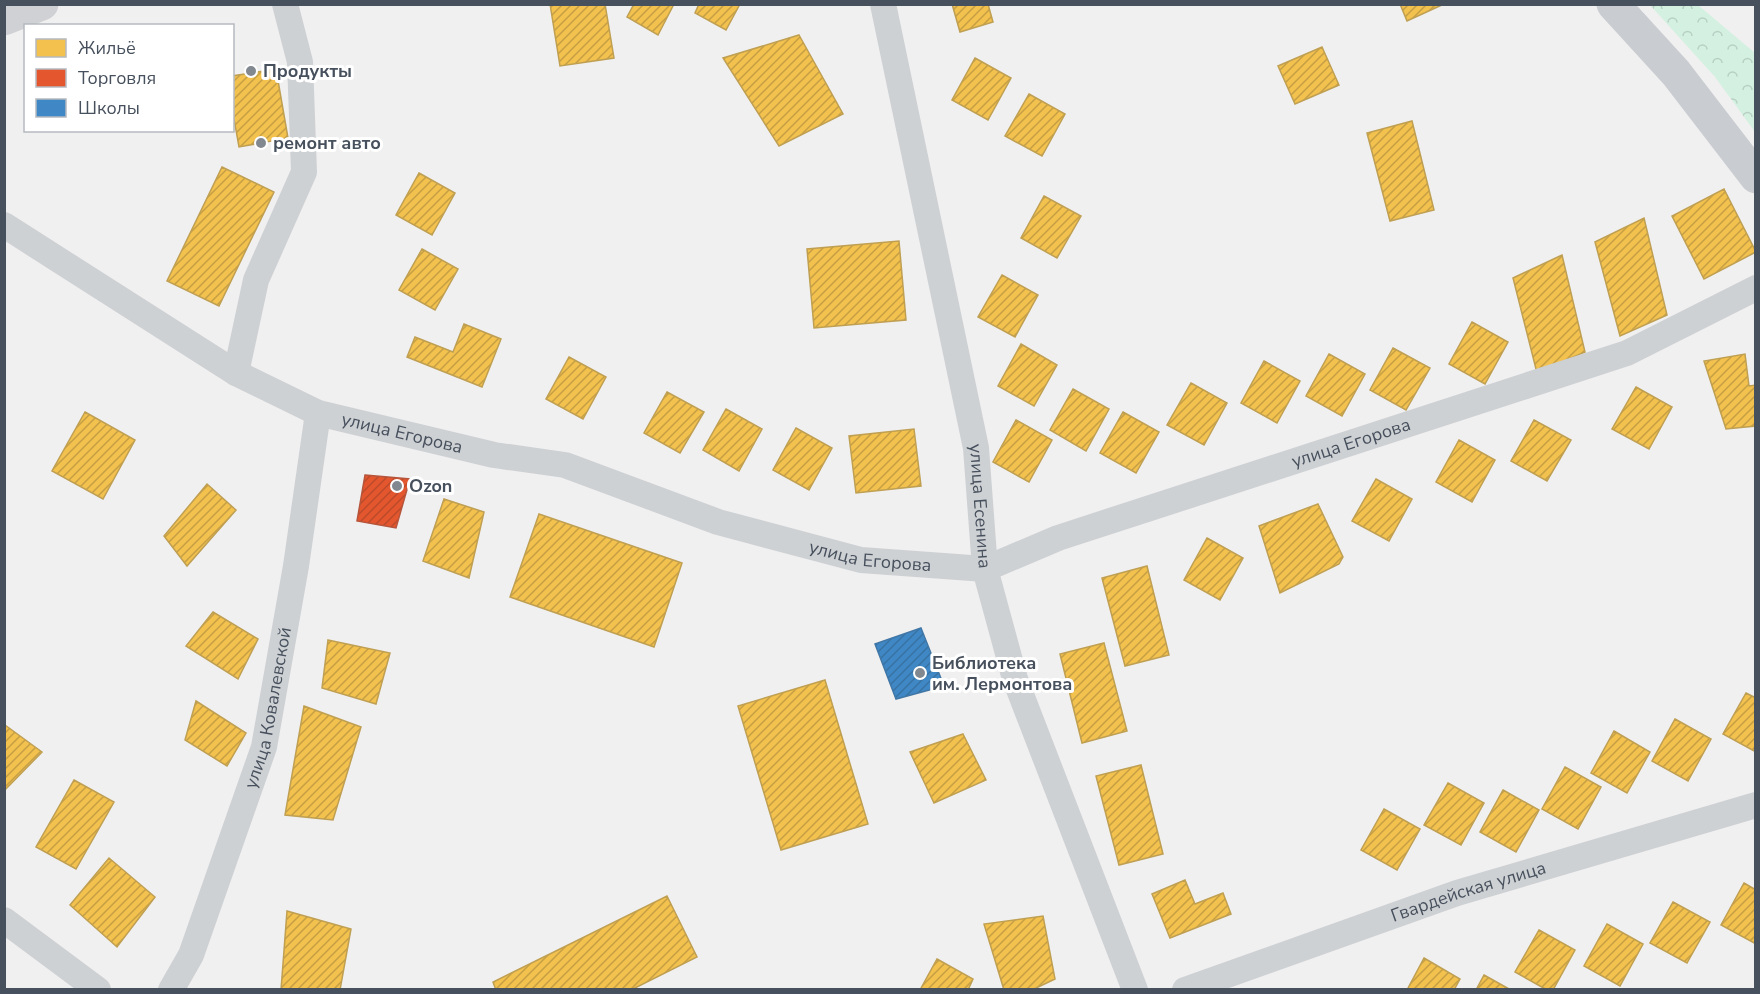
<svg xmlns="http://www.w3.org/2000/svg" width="1760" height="994" font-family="'Nunito Sans',sans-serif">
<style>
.forest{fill:url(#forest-crowns)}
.homes{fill:url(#homes-hatch);stroke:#bf9f52;stroke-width:1.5}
.shops{fill:url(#shops-hatch);stroke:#b5553c;stroke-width:1.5}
.schools{fill:url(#schools-hatch);stroke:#4177a6;stroke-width:1.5}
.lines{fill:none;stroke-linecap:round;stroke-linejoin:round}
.street{stroke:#ced1d4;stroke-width:26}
.secondary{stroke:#cfd1d5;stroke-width:33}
.primary{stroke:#c9ccd1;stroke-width:33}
.poi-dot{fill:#828890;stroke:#fff;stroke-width:2}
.labels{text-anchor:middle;stroke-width:6;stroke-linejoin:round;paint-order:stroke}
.poi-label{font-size:18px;font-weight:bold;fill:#47505d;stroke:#fff;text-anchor:start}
.street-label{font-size:18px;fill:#47505d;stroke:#fff}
</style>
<defs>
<pattern id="forest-crowns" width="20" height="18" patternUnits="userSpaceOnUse" patternTransform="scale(1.5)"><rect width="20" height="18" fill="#d4f0e1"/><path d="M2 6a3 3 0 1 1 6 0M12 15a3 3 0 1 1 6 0" fill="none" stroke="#b7d0c3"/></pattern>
<pattern id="homes-hatch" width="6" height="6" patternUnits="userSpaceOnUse" patternTransform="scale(1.5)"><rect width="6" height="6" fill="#f2c14e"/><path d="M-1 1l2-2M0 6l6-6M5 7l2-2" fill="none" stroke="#c69f44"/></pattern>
<pattern id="shops-hatch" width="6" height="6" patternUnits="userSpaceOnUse" patternTransform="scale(1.5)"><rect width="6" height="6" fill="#e4572e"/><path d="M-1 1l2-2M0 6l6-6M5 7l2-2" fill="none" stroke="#bb4a2a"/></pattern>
<pattern id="schools-hatch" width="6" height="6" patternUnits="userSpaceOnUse" patternTransform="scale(1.5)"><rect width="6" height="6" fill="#3f88c5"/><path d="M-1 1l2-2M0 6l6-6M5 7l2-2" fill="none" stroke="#3772a3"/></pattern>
</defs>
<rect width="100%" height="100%" fill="#f1f0f0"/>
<path class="forest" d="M1650,5H1698L1755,53V132L1715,77Z"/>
<path class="homes" d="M550,4H605L614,58L560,66Z
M634,4H674L658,35L627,17Z
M699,4H740L726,30L695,13Z
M952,4H988L993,22L960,32Z
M1400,4H1444L1407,21Z
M799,35L843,114L779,146L723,58Z
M1322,47L1339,85L1295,104L1278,66Z
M975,58L1011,78L988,120L952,100Z
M276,69L288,138L239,147L232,108V76Z
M1029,94L1065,114L1042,156L1005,136Z
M1412,121L1434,210L1390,221L1367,133Z
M222,167L274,192L219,306L167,281Z
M419,173L455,193L432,235L396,215Z
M1724,189L1756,252L1704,279L1672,216Z
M1044,196L1081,216L1057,258L1021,238Z
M1644,218L1667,315L1620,336L1595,242Z
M899,241L906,320L814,328L807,249Z
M422,249L458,269L435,310L399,290Z
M1562,255L1585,352L1537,373L1513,278Z
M1002,275L1038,295L1015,337L978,317Z
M1472,322L1508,342L1485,384L1449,364Z
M464,324L501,339L482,387L407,357L415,337L453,352Z
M1021,344L1057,365L1034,406L998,386Z
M1393,348L1430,368L1406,410L1370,390Z
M1329,354L1365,374L1342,416L1306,396Z
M1745,354L1749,386L1756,385V426L1726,429L1704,361Z
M569,357L606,377L583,419L546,399Z
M1264,361L1300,381L1277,423L1241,403Z
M1191,383L1227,403L1204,445L1167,425Z
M1636,387L1672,407L1649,449L1612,429Z
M1073,389L1109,409L1086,451L1050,430Z
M667,392L704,412L680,453L644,433Z
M726,409L762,429L739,471L703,450Z
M85,412L135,440L103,499L52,471Z
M1123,412L1159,432L1136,473L1100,453Z
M1016,420L1052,440L1029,482L993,462Z
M1534,420L1571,440L1547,481L1511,461Z
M796,428L832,448L809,490L773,470Z
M914,429L921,486L856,493L849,436Z
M1459,440L1495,460L1472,502L1436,482Z
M1376,479L1412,499L1389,541L1352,521Z
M207,484L236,510L187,566L164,536Z
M444,499L484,512L469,578L423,561Z
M1318,504L1343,557L1339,564L1280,593L1259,526Z
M539,514L682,563L654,647L510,597Z
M1207,538L1243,558L1220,600L1184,580Z
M1147,566L1169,655L1125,666L1102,578Z
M213,612L258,639L238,679L186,646Z
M328,640L390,653L376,704L322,688Z
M1104,643L1127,731L1082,743L1060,654Z
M825,680L868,824L781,850L738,706Z
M1746,693L1756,698V752L1723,734Z
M196,701L246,733L227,766L185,740Z
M304,706L361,727L333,820L285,815Z
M1675,719L1711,739L1688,781L1652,761Z
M5,725L42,752L4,791V725Z
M1614,731L1650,752L1627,793L1591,773Z
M963,734L986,780L934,803L910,752Z
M1141,765L1163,854L1119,865L1096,776Z
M1565,767L1601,787L1578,829L1542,809Z
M74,780L114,802L76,869L36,847Z
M1448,783L1484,803L1461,845L1424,825Z
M1503,790L1539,810L1516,852L1480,832Z
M1384,809L1420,829L1397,870L1361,850Z
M109,858L155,897L117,947L70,905Z
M1185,880L1195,904L1223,893L1231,914L1170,938L1152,894Z
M1744,883L1756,890V944L1721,925Z
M667,896L697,957L631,990H496L493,982Z
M1673,902L1710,922L1687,963L1650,943Z
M287,911L351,929L340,990H281Z
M1043,916L1055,979L1032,990H1004L984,924Z
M1607,924L1643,944L1620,986L1584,966Z
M1539,930L1575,950L1553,990H1547L1515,972Z
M1424,958L1460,979L1454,990H1407Z
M937,959L973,979L968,990H920Z
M1484,975L1511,990H1476Z"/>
<path class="shops" d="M365,475L410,479L396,528L357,521Z"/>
<path class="schools" d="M921,628L944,686L896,699L875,644Z"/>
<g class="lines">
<g class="street">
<path id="s1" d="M883,4L976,448L985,569L1015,679L1135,990"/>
<path id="s2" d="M4,225L236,373L318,413L494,455L565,465L718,522L861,560L985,569L1058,538L1627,353L1756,288"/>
<path d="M236,373L256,280L304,172L300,62L285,4"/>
<path d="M4,920L98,990"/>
<path id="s3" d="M171,990L191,955L264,747L296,566L318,413"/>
<path id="s4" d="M1185,990L1457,893L1756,805"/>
</g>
<path class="secondary" d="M4,19L42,4"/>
<path class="primary" d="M1613,4L1676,73L1756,177"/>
</g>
<g class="poi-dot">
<circle cx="251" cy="71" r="6"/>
<circle cx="261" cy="143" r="6"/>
<circle cx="397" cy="486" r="6"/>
<circle cx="920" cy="673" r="6"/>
</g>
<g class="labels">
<g class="poi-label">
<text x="263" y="77">Продукты</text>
<text x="273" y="149">ремонт авто</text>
<text x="409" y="492">Ozon</text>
<text x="932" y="669">Библиотека<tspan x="932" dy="21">им. Лермонтова</tspan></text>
</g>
<g class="street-label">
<text dy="6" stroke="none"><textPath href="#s2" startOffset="453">улица Егорова</textPath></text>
<text dy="6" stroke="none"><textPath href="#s2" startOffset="1442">улица Егорова</textPath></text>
<text dy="6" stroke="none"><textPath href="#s1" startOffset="512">улица Есенина</textPath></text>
<text dy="6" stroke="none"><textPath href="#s2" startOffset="939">улица Егорова</textPath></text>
<text dy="6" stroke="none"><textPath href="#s3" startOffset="300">улица Ковалевской</textPath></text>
<text dy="6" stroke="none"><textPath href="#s4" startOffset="300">Гвардейская улица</textPath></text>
</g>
</g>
<rect width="1760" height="994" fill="none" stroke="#47505d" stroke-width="12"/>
<rect x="24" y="24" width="210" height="108" fill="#ffffff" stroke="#b5b9be" stroke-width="1.5"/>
<rect x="36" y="39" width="30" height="18" fill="#f2c14e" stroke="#b5b9be" stroke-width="1.5"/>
<text x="78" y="54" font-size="18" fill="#47505d">Жильё</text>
<rect x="36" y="69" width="30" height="18" fill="#e4572e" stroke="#b5b9be" stroke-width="1.5"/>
<text x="78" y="84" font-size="18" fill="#47505d">Торговля</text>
<rect x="36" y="99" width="30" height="18" fill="#3f88c5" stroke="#b5b9be" stroke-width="1.5"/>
<text x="78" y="114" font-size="18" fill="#47505d">Школы</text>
</svg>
